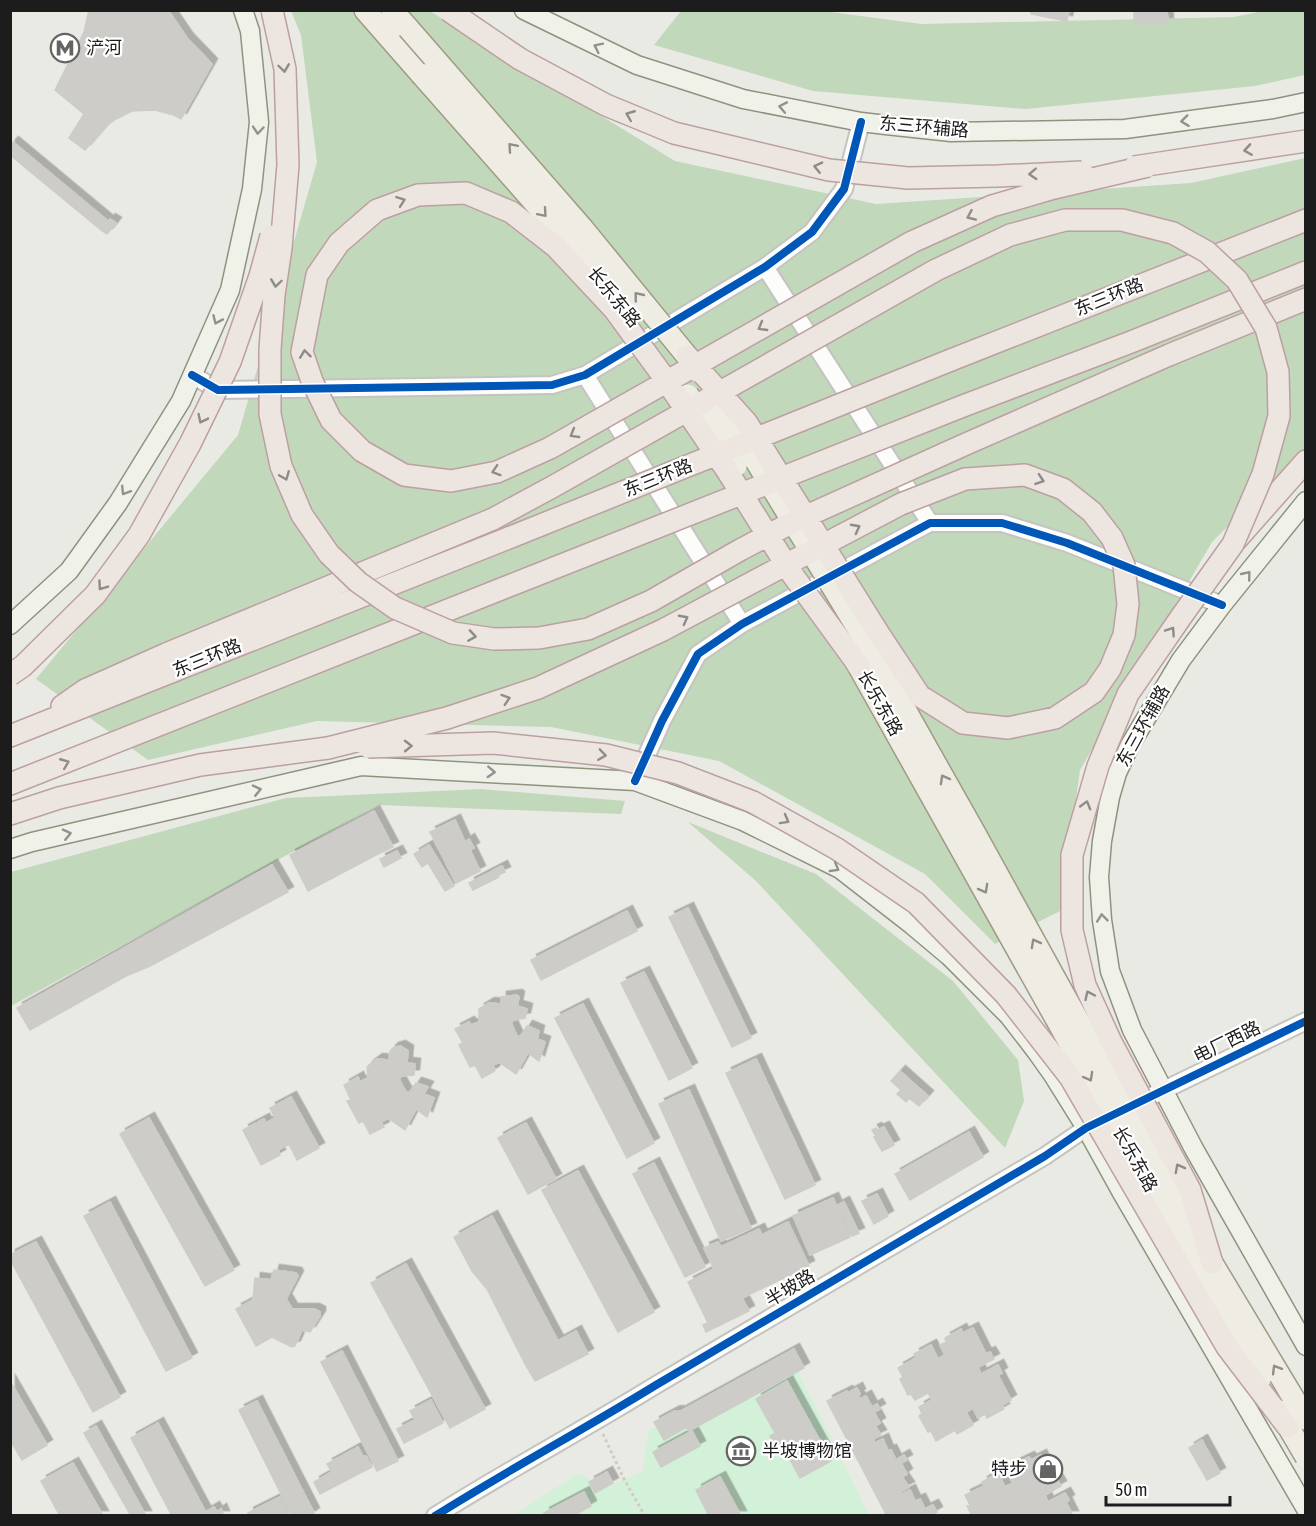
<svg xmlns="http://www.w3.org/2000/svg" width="1316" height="1526" font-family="'Asap Condensed','Noto Sans SC',sans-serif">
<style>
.forest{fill:#c1d8bb}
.park{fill:#d3f1d8}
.building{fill:#cdccc8;stroke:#cdccc7;stroke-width:1.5;filter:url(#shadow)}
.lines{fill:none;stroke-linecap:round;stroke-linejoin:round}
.tertiary-casing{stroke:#c3c3c1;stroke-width:20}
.secondary-casing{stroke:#8e937e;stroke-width:21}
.primary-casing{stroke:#9f9b83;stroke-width:24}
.trunk-casing{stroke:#bd9fa2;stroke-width:24}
.path{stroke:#d4cac5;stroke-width:3;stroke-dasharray:3 3;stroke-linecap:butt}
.tertiary{stroke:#fcfcfb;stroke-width:16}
.secondary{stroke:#f0f2ea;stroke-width:18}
.primary{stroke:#efece3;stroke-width:21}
.trunk{stroke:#ece5e0;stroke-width:21}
.primary-bridge-casing{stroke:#9f9b83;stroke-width:24;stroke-linecap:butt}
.trunk-bridge-casing{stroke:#bd9fa2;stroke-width:24;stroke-linecap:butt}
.primary-bridge{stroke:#efece3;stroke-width:21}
.trunk-bridge{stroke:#ece5e0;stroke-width:21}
.cycleway-casing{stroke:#fff;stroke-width:11}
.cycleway{stroke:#0057b8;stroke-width:8}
.oneway{stroke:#91928d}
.oneway2{stroke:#8e8b88}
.oneway3{stroke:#908e89}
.labels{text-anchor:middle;stroke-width:4.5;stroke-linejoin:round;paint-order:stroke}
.poi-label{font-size:18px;fill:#1c1c1c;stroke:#fff;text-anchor:start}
.street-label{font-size:18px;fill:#1c1c1c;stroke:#fff}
</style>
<defs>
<filter id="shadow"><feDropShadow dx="5.5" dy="-5.5" stdDeviation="0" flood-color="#0004"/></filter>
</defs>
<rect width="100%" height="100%" fill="#eaeae5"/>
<path class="forest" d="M816,10L921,24L1234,17L1263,11H1305V75L1255,86L1025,109L813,91L654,45L681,11Z
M291,11H430L675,161L876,204L1191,183L1305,158V450L1212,542L1080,770L1060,911L995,944L925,874L719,761L551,727L317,721L148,760L36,679L238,435L317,162L301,35Z
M481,789L625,801L621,814L378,805L11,1006V872L286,798Z
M688,822L816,874L953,981L1018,1060L1024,1101L1005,1148L756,881Z"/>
<path class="park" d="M790,1355L869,1515L512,1516L579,1473L605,1488L643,1471L648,1431Z"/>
<path class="building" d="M89,10H168L187,38L212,64L181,119L174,115L155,110L132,111L116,119L106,126L85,150L69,138L84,114L55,90L84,32Z
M1031,10H1069L1067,21L1031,14Z
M1134,10H1167L1168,23L1134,24Z
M13,142L108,221L101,230L10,155V145Z
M110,219L116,223L107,234L101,230Z
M374,811L393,847L380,853L361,818Z
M361,818L380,853L308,891L290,855Z
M455,820L465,842L469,839L474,848L470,850L480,871L456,883L430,832Z
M429,845L454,886L445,891L428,863L422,867L414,854Z
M397,851L401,858L384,867L380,859Z
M272,865L288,892L150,966L126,976L30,1030L17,1008Z
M502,866L505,872L498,875L499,877L473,890L469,883Z
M688,908L751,1038L732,1047L669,917Z
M627,911L637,931L541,980L531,960Z
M644,972L692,1068L669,1080L621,983Z
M517,995L519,997L517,1006L527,1009L525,1018L513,1020L511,1023L517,1036H521L527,1026L539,1031L537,1039L545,1042L539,1061L528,1053L516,1074L499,1062L493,1065L495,1070L493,1072L482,1078L475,1065L470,1067L459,1045L463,1043L455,1029L469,1022L471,1025L479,1022V1009L489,1003L501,1004V997Z
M583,1004L654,1143L627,1158L555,1018Z
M400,1046L408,1051L407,1063L415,1064L414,1075L402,1076L399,1079L406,1092H410L416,1083L428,1087L424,1094L434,1098L427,1117L416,1109L405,1130L388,1118L381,1122L384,1127L370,1134L363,1121L359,1123L347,1101L351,1100L344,1085L358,1077L360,1082L368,1078L367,1067L369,1065L377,1059L389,1060L390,1051L393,1048Z
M756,1059L815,1185L785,1199L726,1073Z
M900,1071L928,1096L919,1106L909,1098L906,1102L897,1094L901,1090L891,1081Z
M689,1090L751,1228L721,1241L659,1104Z
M291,1097L319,1148L297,1160L289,1144L278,1150L280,1155L261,1165L243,1130L264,1119L266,1123L275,1118L270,1108Z
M149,1118L234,1270L205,1286L120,1134Z
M526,1123L556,1179L528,1194L498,1138Z
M884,1127L894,1145L882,1151L874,1137L876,1136L872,1130L876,1128L877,1130Z
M969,1132L983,1157L910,1200L895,1174Z
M654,1163L705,1267L685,1277L633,1174Z
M578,1171L654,1312L618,1332L542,1190Z
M877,1194L888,1216L874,1224L862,1201Z
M833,1198L850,1237L810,1255L793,1216Z
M110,1202L192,1358L166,1371L84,1216Z
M844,1202L859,1233L852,1236L838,1205Z
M492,1216L558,1341L576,1331L588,1354L535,1381L524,1362L487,1289L472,1271L454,1237Z
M788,1222L809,1266L742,1298L749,1311L706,1332L703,1325L708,1323L688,1282L714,1269L704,1248L718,1242L721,1247L759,1229L762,1235Z
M36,1242L120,1397L93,1412L10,1259V1255Z
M406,1264L485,1409L450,1428L371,1283Z
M274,1270L296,1273L298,1276L286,1299L292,1309H314L320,1312V1316L310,1332L302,1330L295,1346L292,1347L272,1337L256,1346L236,1309L253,1300L255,1278L271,1280Z
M973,1328L986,1354L990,1352L994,1359L978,1367L981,1374L998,1365L1002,1373L998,1375L1011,1400L1002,1405L1004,1409L987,1418L985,1414L978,1418L973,1408L966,1412L973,1425L957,1434L955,1430L936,1441L931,1431L928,1432L919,1416L922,1414L919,1407L932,1400L928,1393L915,1400L911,1394L908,1395L900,1379L903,1377L898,1368L916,1358L914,1354L931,1345L938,1359L945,1355L940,1345L947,1342L945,1338L961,1329L963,1333Z
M794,1349L804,1368L689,1431L679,1412Z
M342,1351L398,1461L377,1471L321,1362Z
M10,1381L47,1445L22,1460L10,1440Z
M787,1381L831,1461L800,1478L781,1443L775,1446L770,1436L775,1433L756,1399Z
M857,1388L860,1394L858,1395L860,1399L866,1396L872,1407L877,1404L880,1409L874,1412L880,1423L875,1426L881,1435L873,1439L875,1443L883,1439L888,1451L891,1450L896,1460L904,1455L907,1460L901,1463L907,1474L902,1477L909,1487L901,1491L902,1494L910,1490L915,1501L920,1499L925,1509L933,1505L937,1512L930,1516H894L878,1485L874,1487L864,1467L868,1465L851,1435L848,1437L836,1416L841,1413L833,1398L847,1391L848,1393Z
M833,1398L841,1413L836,1416L848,1437L851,1435L868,1465L864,1467L874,1487L878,1485L894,1516H887L827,1401Z
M431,1400L443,1423L404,1443L397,1429L415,1420L410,1411Z
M257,1401L314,1513L310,1516H292L239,1410Z
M675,1411L676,1412L678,1411L687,1427L664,1440L654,1422Z
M158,1423L205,1511L196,1516H172L131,1438Z
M96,1426L146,1516H131L84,1433Z
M692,1431L700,1446L661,1467L653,1452Z
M1202,1440L1220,1473L1207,1480L1189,1448Z
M358,1447L363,1457L366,1456L372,1467L320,1494L314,1482L332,1472L327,1464Z
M1041,1455L1054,1481L1057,1479L1061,1486L1045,1495L1048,1502L1065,1493L1069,1500L1066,1502L1073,1516H972L967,1506L970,1505L965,1495L984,1486L982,1482L998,1473L1005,1487L1013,1483L1007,1472L1014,1469L1012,1465L1029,1457L1031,1460Z
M73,1463L103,1516H60L41,1481Z
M607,1472L613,1483L595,1493L589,1482Z
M720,1477L741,1516H709L696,1490Z
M584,1492L591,1506L573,1516H546L544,1513Z
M280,1497L290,1516H249L248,1513Z
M214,1507L217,1512L221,1509L224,1516H199Z"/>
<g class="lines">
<g class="tertiary-casing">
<path id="tertiary" d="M765,267L930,523
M192,375L218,390L552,385L585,375L765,267L812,232L844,189L861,122
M585,375L742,624
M638,775L662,721L698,654L742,624L930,523H1002L1067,543L1222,605
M1131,1106L1306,1021
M435,1516C508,1470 583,1430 656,1385L1045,1156L1086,1128L1097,1123"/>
</g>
<g class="secondary-casing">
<path id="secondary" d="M524,10L637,65L743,99L861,122L886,125L951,132L1125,129L1273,109L1306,102
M1306,501L1222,605L1181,660L1130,745L1117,773L1110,797L1102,841L1099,877L1102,920L1110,971L1132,1030L1194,1149L1306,1346
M10,625L69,571L118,503L181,401L230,290L252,189L259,122L250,31L243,10
M10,849L32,842L361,766L635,781L743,821L840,869L912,925L949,956L1009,1016L1036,1051L1053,1075L1086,1128L1122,1193L1306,1509"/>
</g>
<g class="primary-casing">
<path id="primary" d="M365,10L421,74
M392,10L408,28"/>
</g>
<g class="trunk-casing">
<path id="trunk" d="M951,360L1306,220
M963,406L1131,342L1306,272
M966,444L1169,355L1306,299
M1237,539L1306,461
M62,706L85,690L166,654L493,519
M10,736L511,537
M10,784L534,576
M10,814L59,798L200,765L328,748"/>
</g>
<path class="path" d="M603,1434L624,1479L645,1516"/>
<use href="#tertiary" class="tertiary"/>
<use href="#secondary" class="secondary"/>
<use href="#primary" class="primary"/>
<use href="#trunk" class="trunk"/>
<g class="primary-bridge-casing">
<path id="primary-bridge" d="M408,28L584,230L687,356L697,371
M421,74L578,252L625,309
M688,395L716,435L736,466
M716,399L734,425L880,665L973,830L1212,1263L1306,1419
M850,651L1194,1265L1260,1379
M1279,1411L1306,1457"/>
</g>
<g class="trunk-bridge-casing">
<path id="trunk-bridge" d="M272,10L285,69L288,165L281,248L274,295L270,349V414L281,466L302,515L329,554L358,582L395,608L453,633L494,639L539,638L588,629L651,601L740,550L791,523L966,444
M448,10L520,59L606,105L674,133L829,170L908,178L998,176L1082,172
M1134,167L1306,141
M493,519L554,486L936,270L1010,235L1065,220H1122L1173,233L1207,252L1237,280L1266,328L1278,372L1279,416L1263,474L1233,544L1181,617L1128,694L1098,766L1072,855V930L1085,985L1111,1042L1190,1190L1212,1263
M511,537L951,360
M534,576L963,406
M859,666L792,574L726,469L663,376L614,309L556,247L511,212L466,193L418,195L377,210L339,243L317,275L302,352L312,381L331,420L362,451L404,475L451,481L497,472L550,448L652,390L912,242L992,206L1054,188L1148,166
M10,675L23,666L95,595L139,535L190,444L230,362L260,276L271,236
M368,747L493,743L606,755L678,773L753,802L837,849L916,903L1006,995L1070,1077L1227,1347L1288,1427
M328,748L447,718L538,688L663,630L770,573L901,504L965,479L1025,475L1063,489L1092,512L1112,538L1124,565L1128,604L1124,635L1110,669L1094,692L1055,718L1008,728L963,723L920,696L879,634L747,423L687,356"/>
</g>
<use href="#primary-bridge" class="primary-bridge"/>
<use href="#trunk-bridge" class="trunk-bridge"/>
<g class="cycleway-casing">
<path id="cycleway" d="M192,375L218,390L552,385L585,375L765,267L812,232L844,189L861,122
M635,781L662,721L698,654L742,624L930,523H1002L1067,543L1222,605
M435,1516C508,1470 583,1430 656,1385L1045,1156L1086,1128L1306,1021"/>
</g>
<use href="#cycleway" class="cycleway"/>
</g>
<defs><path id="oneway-chevron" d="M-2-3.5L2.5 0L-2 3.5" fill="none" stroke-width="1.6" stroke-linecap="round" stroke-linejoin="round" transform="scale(1.5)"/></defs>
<g class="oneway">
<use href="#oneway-chevron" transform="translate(598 47) rotate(-154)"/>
<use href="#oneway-chevron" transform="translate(783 107) rotate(-169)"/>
<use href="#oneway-chevron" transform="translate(1185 121) rotate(173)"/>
<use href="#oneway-chevron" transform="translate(258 130) rotate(95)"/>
<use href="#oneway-chevron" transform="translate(217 320) rotate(114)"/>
<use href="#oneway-chevron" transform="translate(125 491) rotate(122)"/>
<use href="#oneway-chevron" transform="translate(1247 575) rotate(-51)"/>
<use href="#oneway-chevron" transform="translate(491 772) rotate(3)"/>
<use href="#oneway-chevron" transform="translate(257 790) rotate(-13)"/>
<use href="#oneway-chevron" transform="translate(67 834) rotate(-13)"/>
<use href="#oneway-chevron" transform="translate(835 868) rotate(30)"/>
<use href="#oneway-chevron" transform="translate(1102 918) rotate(-96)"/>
</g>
<g class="oneway2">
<use href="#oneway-chevron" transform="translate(284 68) rotate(82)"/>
<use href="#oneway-chevron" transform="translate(630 115) rotate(-158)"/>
<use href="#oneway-chevron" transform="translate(1248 150) rotate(171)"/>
<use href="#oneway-chevron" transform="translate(818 167) rotate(-167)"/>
<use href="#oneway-chevron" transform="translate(1033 174) rotate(177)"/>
<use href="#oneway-chevron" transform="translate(401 201) rotate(-20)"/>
<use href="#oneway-chevron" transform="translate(971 216) rotate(156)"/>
<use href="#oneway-chevron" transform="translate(276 283) rotate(98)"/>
<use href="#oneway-chevron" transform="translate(762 327) rotate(150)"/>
<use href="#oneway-chevron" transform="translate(305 354) rotate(-97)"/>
<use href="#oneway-chevron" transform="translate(202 419) rotate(116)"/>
<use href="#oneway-chevron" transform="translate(574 434) rotate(150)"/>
<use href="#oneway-chevron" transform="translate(496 471) rotate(162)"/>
<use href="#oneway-chevron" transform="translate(285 476) rotate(68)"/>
<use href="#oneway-chevron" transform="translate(1040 480) rotate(19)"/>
<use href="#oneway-chevron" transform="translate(856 528) rotate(-28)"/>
<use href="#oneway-chevron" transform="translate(102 586) rotate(125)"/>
<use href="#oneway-chevron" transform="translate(684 619) rotate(-28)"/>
<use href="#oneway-chevron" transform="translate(1171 631) rotate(-56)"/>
<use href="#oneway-chevron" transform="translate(472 636) rotate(9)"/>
<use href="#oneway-chevron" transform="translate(506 699) rotate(-18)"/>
<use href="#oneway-chevron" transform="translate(408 746) rotate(-1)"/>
<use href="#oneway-chevron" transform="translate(602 755) rotate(8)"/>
<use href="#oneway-chevron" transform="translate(65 763) rotate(-22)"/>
<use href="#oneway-chevron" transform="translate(1086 805) rotate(-74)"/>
<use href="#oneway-chevron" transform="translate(785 820) rotate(29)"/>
<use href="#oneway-chevron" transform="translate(1089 995) rotate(-115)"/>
<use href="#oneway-chevron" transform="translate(1179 1168) rotate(-118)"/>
</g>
<g class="oneway3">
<use href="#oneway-chevron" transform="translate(512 147) rotate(-131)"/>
<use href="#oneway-chevron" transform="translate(543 213) rotate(49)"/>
<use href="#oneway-chevron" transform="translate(638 296) rotate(-129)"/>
<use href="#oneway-chevron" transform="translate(944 779) rotate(-119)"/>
<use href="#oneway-chevron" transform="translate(984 889) rotate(61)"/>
<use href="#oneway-chevron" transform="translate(1035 943) rotate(-119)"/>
<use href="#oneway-chevron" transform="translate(1089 1077) rotate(61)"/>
<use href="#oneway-chevron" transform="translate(1276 1369) rotate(-121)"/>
</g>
<defs>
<g id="metro-ring" transform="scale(1.5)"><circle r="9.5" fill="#fff" stroke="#646462" stroke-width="1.5"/><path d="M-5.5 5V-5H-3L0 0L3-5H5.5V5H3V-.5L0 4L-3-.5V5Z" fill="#646462"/></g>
<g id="museum-ring" transform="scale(1.5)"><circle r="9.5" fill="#fff" stroke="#646462" stroke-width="1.5"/><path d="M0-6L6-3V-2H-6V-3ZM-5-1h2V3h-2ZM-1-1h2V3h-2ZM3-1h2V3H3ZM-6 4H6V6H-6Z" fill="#646462"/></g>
<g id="shop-ring" transform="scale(1.5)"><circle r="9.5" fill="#fff" stroke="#646462" stroke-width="1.5"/><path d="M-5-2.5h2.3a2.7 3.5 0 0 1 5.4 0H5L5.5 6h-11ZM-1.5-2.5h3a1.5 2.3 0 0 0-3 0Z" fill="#646462"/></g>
</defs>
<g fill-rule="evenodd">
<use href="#metro-ring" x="65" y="48"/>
<use href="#museum-ring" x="741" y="1451"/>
<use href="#shop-ring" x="1048" y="1469"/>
</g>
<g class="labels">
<g class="poi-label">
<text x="86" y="54">浐河</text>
<text x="762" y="1457">半坡博物馆</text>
<text x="1027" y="1475" text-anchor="end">特步</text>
</g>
<g class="street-label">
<text transform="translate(924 127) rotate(5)" y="6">东三环辅路</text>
<text transform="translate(614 297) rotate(51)" y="6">长乐东路</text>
<text transform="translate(1109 297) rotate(-22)" y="6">东三环路</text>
<text transform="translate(658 478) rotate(-22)" y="6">东三环路</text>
<text transform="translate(207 658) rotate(-22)" y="6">东三环路</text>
<text transform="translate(880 703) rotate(61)" y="6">长乐东路</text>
<text transform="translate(1143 726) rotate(-61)" y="6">东三环辅路</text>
<text transform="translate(1227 1042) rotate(-26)" y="6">电厂西路</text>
<text transform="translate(1135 1159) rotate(61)" y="6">长乐东路</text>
<text transform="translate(790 1288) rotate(-31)" y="6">半坡路</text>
</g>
</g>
<rect width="1316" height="1526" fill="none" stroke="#1c1c1c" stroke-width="24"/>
<path d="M1106 1496v9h124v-9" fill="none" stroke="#1c1c1c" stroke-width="3"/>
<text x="1115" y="1496" font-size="18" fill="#1c1c1c" stroke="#ffffff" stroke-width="4.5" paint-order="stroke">50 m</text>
</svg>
